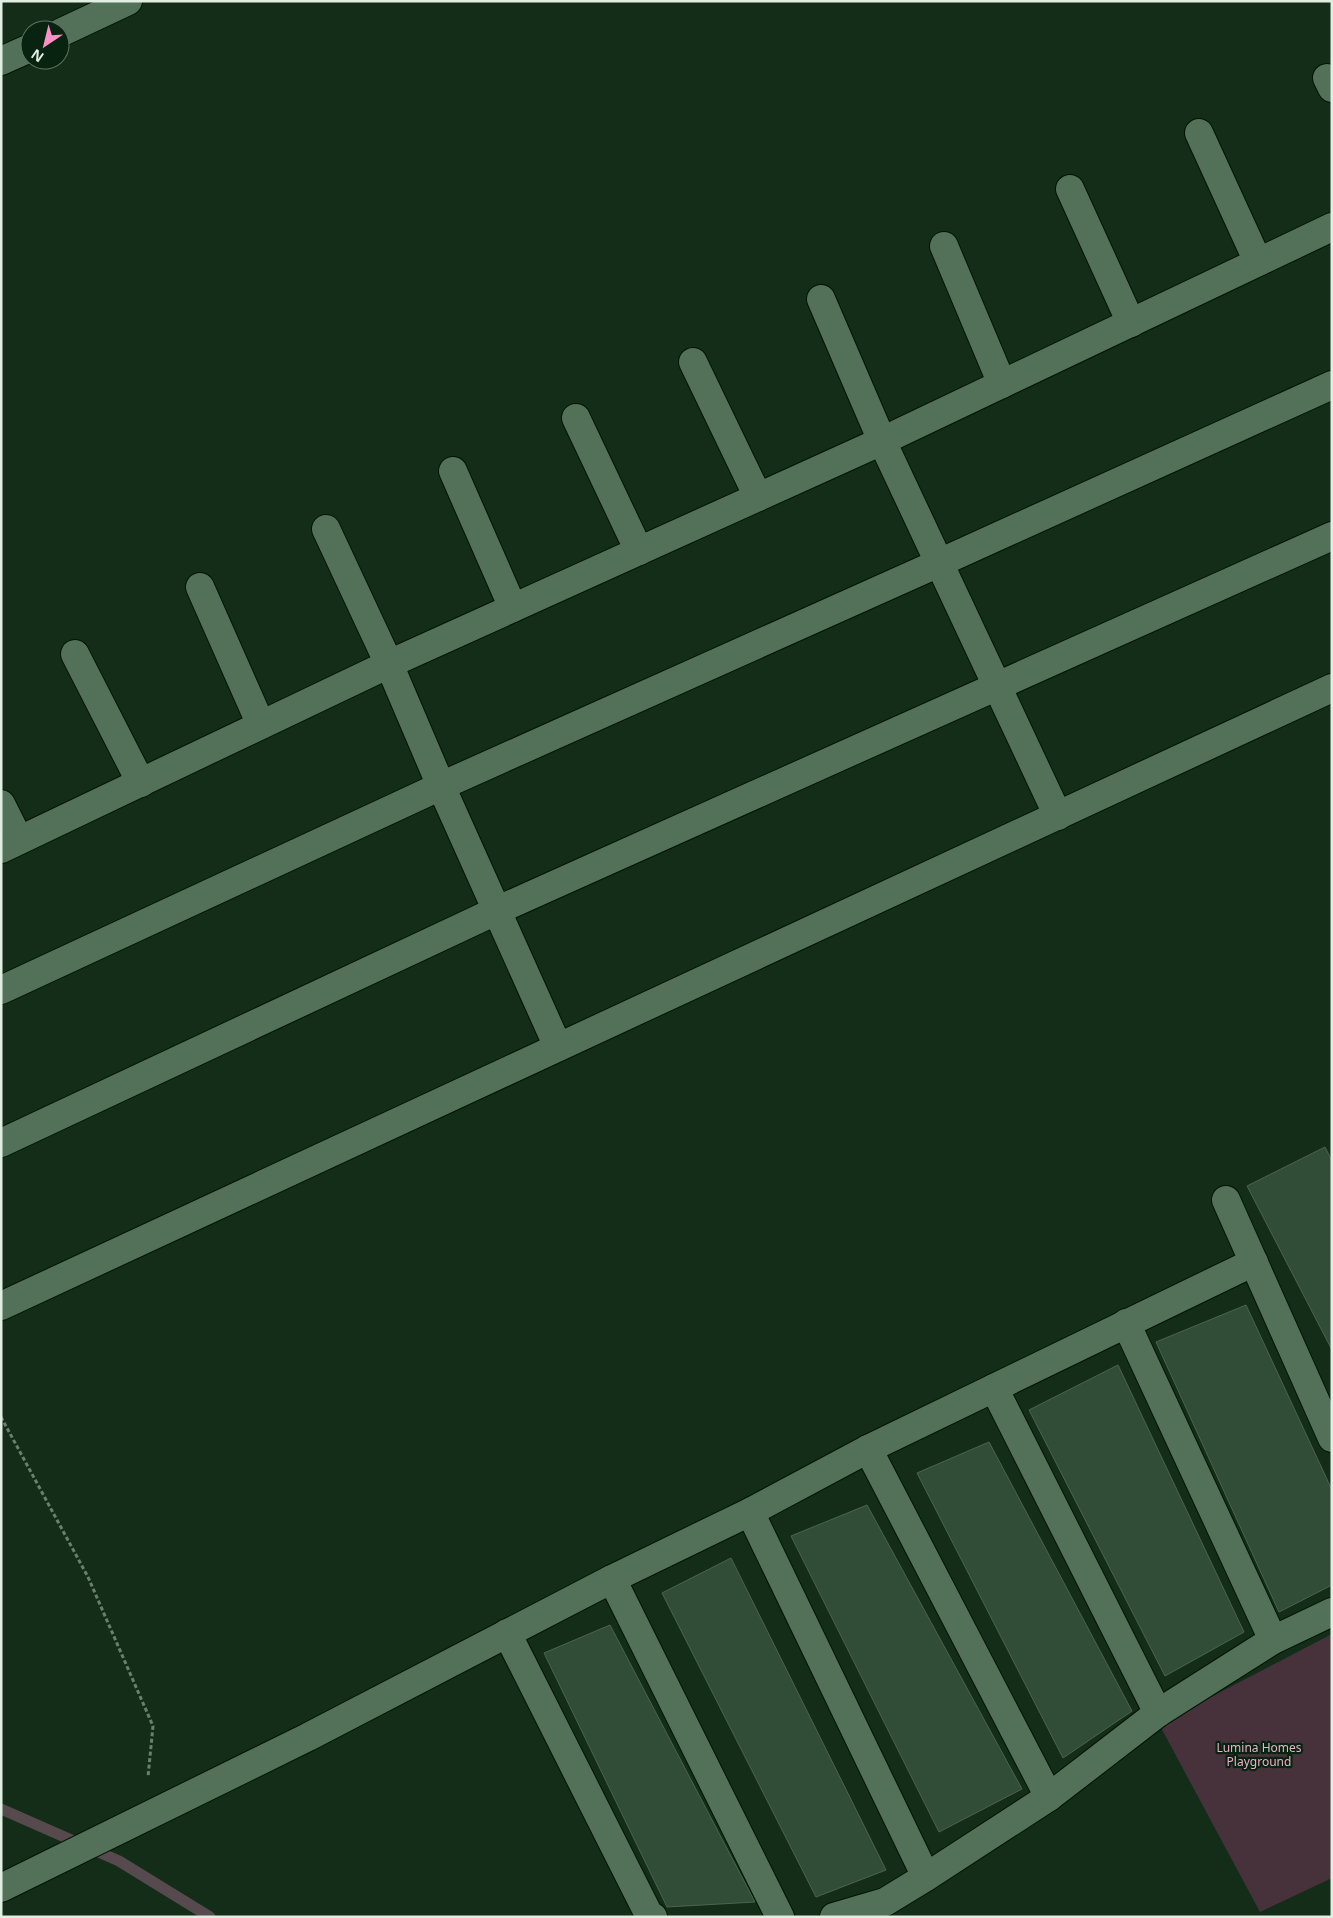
<svg xmlns="http://www.w3.org/2000/svg" width="1333" height="1918" font-family="'Noto Sans',sans-serif">
	<rect width="100%" height="100%" fill="#132d19"/>
	<path fill="#47323c" d="M1332 1634V1878L1260 1912 1159 1724Z"/>
	<g fill="none" stroke-linecap="round" stroke-linejoin="round">
		<path stroke="#574a4f" stroke-width="11" d="M1 1809 119 1861 210 1917"/>
	</g>
	<g fill="#314d37" stroke="#49654e">
		<path d="M1325 1147 1332 1161V1350L1247 1186Z"/>
		<path d="M1246 1305 1332 1490V1585L1279 1612 1156 1342Z"/>
		<path d="M1118 1365 1244 1632 1165 1676 1029 1410Z"/>
		<path d="M989 1442 1132 1711 1063 1758 917 1473Z"/>
		<path d="M867 1505 1022 1789 939 1832 791 1536Z"/>
		<path d="M731 1558 886 1870 816 1897 662 1593Z"/>
		<path d="M610 1625 755 1902 667 1907 544 1653Z"/>
	</g>
	<g fill="none" stroke-linecap="round" stroke-linejoin="round">
		<defs>
			<g id="minor">
				<path d="M60 33 128 1"/>
				<path d="M1 61 30 48"/>
				<path d="M1327 78 1332 88"/>
				<path d="M1199 133 1258 262"/>
				<path d="M1070 189 1131 323"/>
				<path d="M944 246 1002 384"/>
				<path d="M821 299 882 441 1058 816"/>
				<path d="M693 362 758 497"/>
				<path d="M576 418 639 551"/>
				<path d="M453 471 513 608"/>
				<path d="M200 587 261 725"/>
				<path d="M75 654 141 783"/>
				<path d="M1 804 19 840"/>
				<path d="M1 849 389 664 326 529"/>
				<path d="M1 990 441 786 939 563 1332 385"/>
				<path d="M558 1047 441 786 389 664 882 441 1332 227"/>
				<path d="M1 1143 498 910 1332 536"/>
				<path d="M1226 1200 1332 1438"/>
				<path d="M1 1306 1332 688"/>
				<path d="M1126 1323 1273 1640"/>
				<path d="M994 1388 1158 1713"/>
				<path d="M868 1449 1049 1797"/>
				<path d="M750 1512 926 1877"/>
				<path d="M612 1579 780 1917"/>
				<path d="M507 1633 649 1915 653 1917"/>
				<path d="M1 1888 308 1737 612 1579 750 1512 868 1449 1254 1262"/>
				<path d="M834 1917 885 1902 926 1877 1049 1797 1158 1713 1273 1640 1332 1612"/>
			</g>
		</defs>
		<use href="#minor" stroke="#001504" stroke-width="30"/>
		<path stroke="#6a7f6e" stroke-width="3" stroke-dasharray="4 2.5" stroke-linecap="butt" d="M1 1417 88 1577 153 1726 148 1777"/>
		<use href="#minor" stroke="#537059" stroke-width="28"/>
	</g>
	<g text-anchor="middle" dominant-baseline="central" stroke-width="4.5" stroke-linejoin="round" paint-order="stroke">
		<g font-size="12" fill="#eeafcd" stroke="#082310">
			<text x="1259" y="1747">Lumina Homes<tspan x="1259" dy="14">Playground</tspan></text>
		</g>
	</g>
	<rect width="1333" height="1918" fill="none" stroke="#e0efe2" stroke-width="5"/>
	<g transform="translate(45 45) rotate(215)"><circle r="24" fill="#082310" stroke="#5e7564"/>
	<path d="M0-4L9 19L0 12L-9 19Z" fill="#fb8fc6"/>
	<text y="-8" font-size="14" font-weight="bold" text-anchor="middle" fill="#e0efe2">N</text>
	</g>
</svg>
